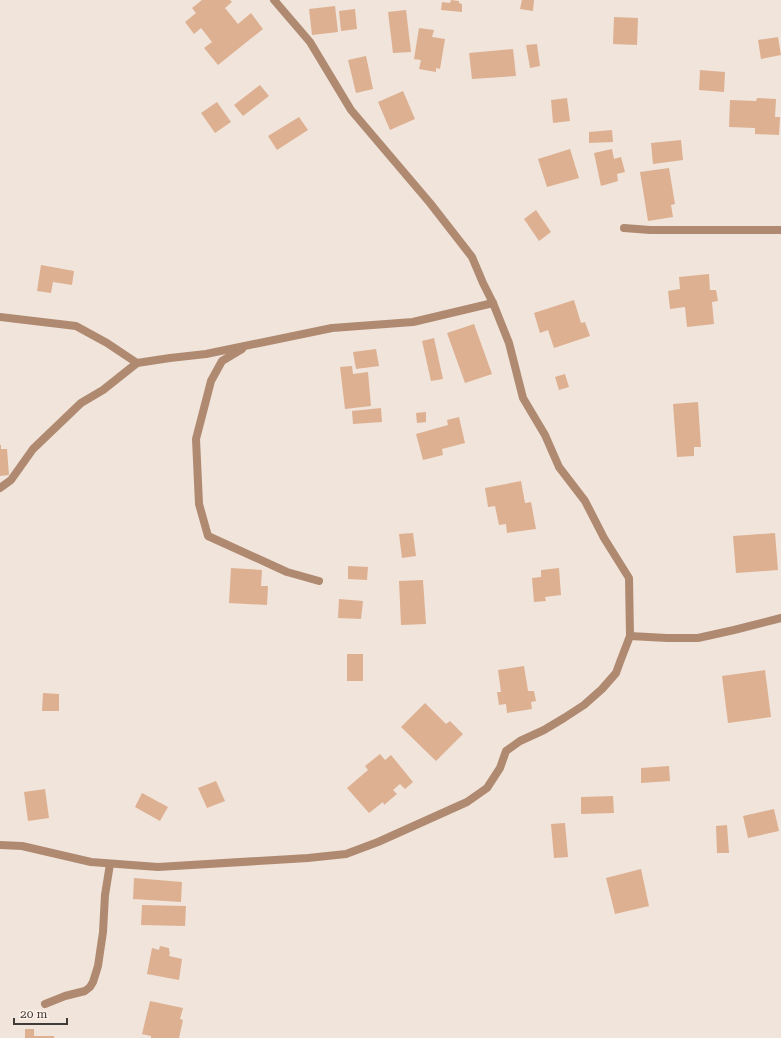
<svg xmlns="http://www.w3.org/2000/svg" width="781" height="1038" font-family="'Roboto Serif',serif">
	<rect width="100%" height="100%" fill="#f1e4db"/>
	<g fill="#ddb091">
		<path d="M202 0H230L232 2 225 8 238 24 251 13 263 29 218 65 204 48 212 42 201 28 194 34 185 22 196 13 192 8Z"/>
		<path d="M451 0 459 1V3L462 4V12L441 10 442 2 450 3Z"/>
		<path d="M522 0H534L533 11 520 9Z"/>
		<path d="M335 6 338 32 312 35 309 9Z"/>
		<path d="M355 9 357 29 341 31 339 11Z"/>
		<path d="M406 10 411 52 393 53 388 12Z"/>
		<path d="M614 17 638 18 637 45 613 44Z"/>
		<path d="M419 28 434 30 432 37 445 39 440 69 436 68V72L419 69 421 60 414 59Z"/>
		<path d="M778 37 781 55 761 59 758 40Z"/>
		<path d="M537 44 540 66 530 68 526 45Z"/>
		<path d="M513 49 516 76 472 79 469 53Z"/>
		<path d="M366 56 373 89 356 93 348 60Z"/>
		<path d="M700 70 725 72 724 92 699 90Z"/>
		<path d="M260 85 269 96 243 116 234 105Z"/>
		<path d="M403 91 415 119 390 130 378 102Z"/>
		<path d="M567 98 570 121 553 123 551 100Z"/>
		<path d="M757 98 776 99 775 117H780L779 135 755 134V128L729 127 730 100 756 101Z"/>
		<path d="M217 102 231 122 215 133 201 113Z"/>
		<path d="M299 117 308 130 277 150 268 136Z"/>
		<path d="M612 130 613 142 589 143V132Z"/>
		<path d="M681 140 683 160 653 164 651 143Z"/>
		<path d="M570 149 579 178 547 187 538 159Z"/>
		<path d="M612 149 614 159 621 157 625 172 617 174 618 181 601 186 594 153Z"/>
		<path d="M669 168 675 204 671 205 673 217 648 221 640 172Z"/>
		<path d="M536 210 551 232 539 241 524 219Z"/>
		<path d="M41 265 74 271 72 285 53 282 51 293 37 291Z"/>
		<path d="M709 274 710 290H716L718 301 712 302 714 324 687 327 685 307 670 309 668 291 680 289 679 277Z"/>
		<path d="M574 300 581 323 585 322 590 336 554 348 548 330 540 333 534 313Z"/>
		<path d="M474 324 492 374 465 383 447 333Z"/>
		<path d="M434 338 443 379 431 381 422 341Z"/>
		<path d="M376 349 379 366 356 369 353 352Z"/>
		<path d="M352 366 353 374 368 372 371 406 345 409 340 367Z"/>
		<path d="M565 374 569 387 559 390 555 377Z"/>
		<path d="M698 402 701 447H694V456L677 457 673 404Z"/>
		<path d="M381 408 382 422 353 424 352 411Z"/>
		<path d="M426 412V422L417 423 416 413Z"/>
		<path d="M459 417 465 443 442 449 443 455 423 460 416 434 448 425 447 420Z"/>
		<path d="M0 445H1V449H7L9 475 0 476Z"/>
		<path d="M521 481 525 503 531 502 536 529 507 533 506 524 499 525 495 506 488 507 485 488Z"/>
		<path d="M413 533 416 556 402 558 399 534Z"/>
		<path d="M775 533 778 570 736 573 733 536Z"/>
		<path d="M348 566 368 567 367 580 348 579Z"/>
		<path d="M231 568 262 570 261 586H268L267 605 229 603Z"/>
		<path d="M559 568 561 595 545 597 546 601 534 602 532 578 541 577V570Z"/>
		<path d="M423 580 426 624 401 625 399 581Z"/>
		<path d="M339 599 363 601 361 619 338 618Z"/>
		<rect x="347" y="654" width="16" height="27"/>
		<path d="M524 666 528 691H534L536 701 531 702 532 709 507 713 506 704 499 705 497 692H501L498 670Z"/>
		<path d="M765 670 771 717 728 723 722 676Z"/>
		<path d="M43 693 59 694V711H42Z"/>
		<path d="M425 703 446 724 450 721 463 734 436 761 401 727Z"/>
		<path d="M380 754 385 760 391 755 413 782 405 789 400 784 393 790 397 794 384 805 383 802 369 813 347 788 368 770 365 766Z"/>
		<path d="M669 766 670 781 641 783V768Z"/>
		<path d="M216 781 225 801 207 808 198 788Z"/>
		<path d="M45 789 49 818 28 821 24 792Z"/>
		<path d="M142 793 168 807 160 821 135 807Z"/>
		<path d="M613 796 614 813 581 814V797Z"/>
		<path d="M774 809 779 831 748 838 743 816Z"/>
		<path d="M565 823 568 857 554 858 551 824Z"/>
		<path d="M727 825 729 853H717L716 826Z"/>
		<path d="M641 869 649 906 615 914 606 878Z"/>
		<path d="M134 878 182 882 181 902 133 899Z"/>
		<path d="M142 905 186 906 185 926 141 925Z"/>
		<path d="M160 946 169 948V951L170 952 169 956 182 959 179 980 147 974 152 948 159 950Z"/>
		<path d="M150 1001 183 1008 180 1019 183 1020 179 1038H151V1036L142 1034Z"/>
		<path d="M25 1029H34V1036H54V1038H25Z"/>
	</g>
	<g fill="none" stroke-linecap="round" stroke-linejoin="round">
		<path stroke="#af8a71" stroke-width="8" d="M45 1004 65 996 85 991 90 987 93 982 98 966 103 932 105 895 110 864"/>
		<g stroke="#af8a71" stroke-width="8">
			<path d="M624 228 650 230H781"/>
			<path d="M0 317 76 326 107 343 137 363"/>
			<path d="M242 349 222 361 211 381 196 439 199 504 208 536 287 572 319 581"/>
			<path d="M0 488 11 480 33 449 81 403 103 390 137 363 170 358 206 354 332 328 413 322 493 303"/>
			<path d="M630 636 667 638H698L734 630 781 618"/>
			<path d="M0 845 22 846 91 862 158 867 308 858 346 854 378 842 467 802 487 788 500 768 506 751 520 741 544 730 564 718 584 705 602 689 616 673 620 662 630 636 629 578 604 538 585 501 559 467 545 435 523 398 509 343 493 303 483 283 472 257 430 203 351 110 310 42 274 0"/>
		</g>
	</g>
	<path d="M14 1018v6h53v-6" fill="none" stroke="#403b37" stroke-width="2"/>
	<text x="20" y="1018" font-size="12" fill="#403b37" stroke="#fef1e8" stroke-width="3" paint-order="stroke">20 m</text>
</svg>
